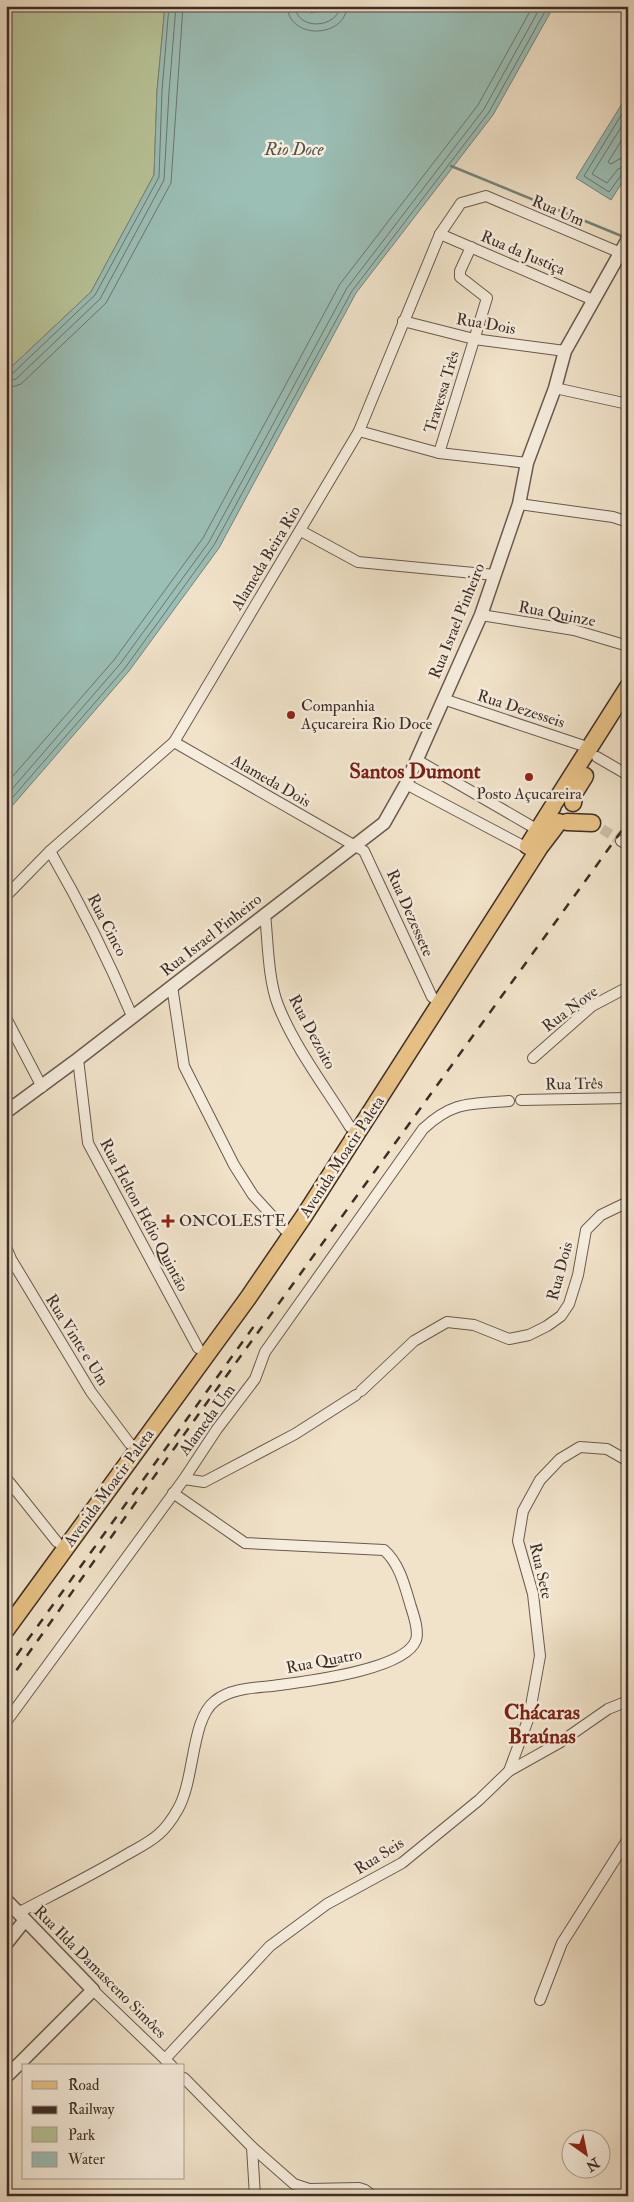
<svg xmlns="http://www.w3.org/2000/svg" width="634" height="2202" font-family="'IM FELL Double Pica',serif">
	<rect width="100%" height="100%" fill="#f1e3ca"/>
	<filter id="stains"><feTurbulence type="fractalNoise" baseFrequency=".004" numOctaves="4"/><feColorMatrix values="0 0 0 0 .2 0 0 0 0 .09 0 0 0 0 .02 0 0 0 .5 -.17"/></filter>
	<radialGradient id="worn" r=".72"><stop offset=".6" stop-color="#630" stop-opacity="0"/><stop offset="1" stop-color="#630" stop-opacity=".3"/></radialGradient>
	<g fill="#b8c498" stroke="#7a785f">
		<path d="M6 6H165L157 91 154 175 91 292 6 372Z"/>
		<path d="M304 6H332L324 11 310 13Z"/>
	</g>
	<g fill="#9bbeb5" stroke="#75847c">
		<path d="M165 6H304L311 13 324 11 332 6H554L493 115 356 293 219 548 129 671 6 813V372L91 292 154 175 157 91Z"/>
		<path d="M628 94V173L611 200 576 178Z"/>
	</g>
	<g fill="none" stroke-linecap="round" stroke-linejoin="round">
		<g stroke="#6c766e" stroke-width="1">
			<path d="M287 6C289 41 346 38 347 6"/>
			<path d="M295 6C296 31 338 29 340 6"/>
			<path d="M628 104 584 176 609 192 622 174 628 172"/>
			<path d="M628 116 592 174 607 183 618 169 628 165"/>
			<path d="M628 130 608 162 611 164 619 159 628 158"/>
			<path d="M6 375 12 374 95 295 159 177 162 91 169 6"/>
			<path d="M6 382 16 379 100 299 164 180 169 92 176 6"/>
			<path d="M6 389 21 384 106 303 171 183 183 6"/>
			<path d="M6 784 114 660 203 538 340 284 478 105 533 6"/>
			<path d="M6 796 120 664 209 542 347 288 484 109 541 6"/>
			<path d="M6 805 125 668 214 545 352 291 489 112 548 6"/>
		</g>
		<path stroke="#75847c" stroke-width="2.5" d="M451 166 624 237"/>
		<path stroke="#cdbfa9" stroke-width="10" stroke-dasharray="10 5" stroke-linecap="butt" d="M602 829 621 841"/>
		<defs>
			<g id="minor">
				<path d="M440 234 593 300"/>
				<path d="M403 321 474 339 565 351"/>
				<path d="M555 388 628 404"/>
				<path d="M359 431 439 453 527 463"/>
				<path d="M439 453 487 298 460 277V271L471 247"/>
				<path d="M519 504 613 517 628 522"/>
				<path d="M301 531 358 562 495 575"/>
				<path d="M481 615 574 630 628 646"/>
				<path d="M443 699 590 748"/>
				<path d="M174 742 364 851 432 997"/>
				<path d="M597 757 628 775"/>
				<path d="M417 760 538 830"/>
				<path d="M406 784 527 848"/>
				<path d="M621 841 628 845"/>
				<path d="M50 851C81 905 108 959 132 1016"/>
				<path d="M6 896 50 851 174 742 359 431 440 234 461 203 486 196 628 256"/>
				<path d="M265 914C268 942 268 979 278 1005 295 1048 326 1088 350 1127"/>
				<path d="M172 986 184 1066 234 1165 253 1195 284 1229"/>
				<path d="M6 1018 42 1087"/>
				<path d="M533 1058 592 1006 628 987"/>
				<path d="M78 1059 88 1143 198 1348"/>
				<path d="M521 1100 628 1098"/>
				<path d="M6 1247 11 1259 91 1392 130 1444"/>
				<path d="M361 1391 414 1341 447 1322 474 1325 509 1339 529 1335 547 1326 561 1316 569 1304 578 1275 586 1230 601 1215 628 1202"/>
				<path d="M6 1478 57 1542"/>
				<path d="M184 1479 204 1482 295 1434 356 1395"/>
				<path d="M6 1722 184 1479 217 1429 255 1379 265 1352 423 1129C453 1101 470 1104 509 1101"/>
				<path d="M509 1771 529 1717 540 1656 533 1594 518 1541 523 1511 540 1480 560 1459 580 1447 607 1449 628 1461"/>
				<path d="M18 1913C54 1894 90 1876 124 1856 136 1849 149 1843 159 1834 167 1827 173 1818 178 1809 195 1779 191 1719 215 1701 232 1687 259 1688 280 1685 308 1681 405 1670 416 1640 419 1631 414 1616 411 1607 405 1587 400 1564 384 1550L245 1543 173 1493"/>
				<path d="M93 1990 172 2066"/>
				<path d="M540 2000 562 1943 628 1839"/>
				<path d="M165 2059 270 1946 327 1904 402 1863 479 1800 509 1771 559 1743 608 1709 628 1701"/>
				<path d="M184 2078 252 2147 294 2184 309 2189 359 2188 365 2190 373 2196"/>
				<path d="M252 2147 255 2196"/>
			</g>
			<g id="tertiary">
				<path d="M6 1112 78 1059 384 823 406 784 481 615 519 504 527 463 555 388 565 351 628 239"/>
				<path d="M6 1900 93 1990 6 2077"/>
				<path d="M6 1944 25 1920"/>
			</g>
			<g id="primary">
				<path d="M555 802 628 687"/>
				<path d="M573 803 575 792 585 776"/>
				<path d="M567 822 592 823"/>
				<path d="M528 846 553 806"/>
				<path d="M6 1630 248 1298 304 1216 540 847 559 822"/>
			</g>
		</defs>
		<use href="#minor" stroke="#695a4f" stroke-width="12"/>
		<use href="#tertiary" stroke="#695a4f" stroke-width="15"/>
		<use href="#primary" stroke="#3c2d26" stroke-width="19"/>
		<use href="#minor" stroke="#f6eddd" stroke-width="10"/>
		<use href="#tertiary" stroke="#f6eddd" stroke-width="12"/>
		<use href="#primary" stroke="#e8c285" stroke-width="16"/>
		<g stroke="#3c2d26" stroke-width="2.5" stroke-dasharray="9 9" stroke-linecap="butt">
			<path d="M6 1670 254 1326"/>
			<path d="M6 1685 198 1415 628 822"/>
		</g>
	</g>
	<g fill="#8f2418" stroke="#f6eddd" stroke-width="2">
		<circle cx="291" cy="715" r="5"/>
		<circle cx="529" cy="777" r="5"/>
		<path d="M165.5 1213.5h5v5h5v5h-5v5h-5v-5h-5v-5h5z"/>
	</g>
	<g text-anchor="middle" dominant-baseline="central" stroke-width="5" stroke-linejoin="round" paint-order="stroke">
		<g font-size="16" fill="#3c2d26" stroke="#f6eddd">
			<text transform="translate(558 211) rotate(23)">Rua Um</text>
			<text transform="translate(523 253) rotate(23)">Rua da Justiça</text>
			<text transform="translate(486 324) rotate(10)">Rua Dois</text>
			<text transform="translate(442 392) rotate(-73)">Travessa Três</text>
			<text transform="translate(266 558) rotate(-59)">Alameda Beira Rio</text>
			<text transform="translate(557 614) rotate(11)">Rua Quinze</text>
			<text transform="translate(457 621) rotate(-68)">Rua Israel Pinheiro</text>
			<text transform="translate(521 709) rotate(18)">Rua Dezesseis</text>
			<text transform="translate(271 781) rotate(30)">Alameda Dois</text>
			<text transform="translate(410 913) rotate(66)">Rua Dezessete</text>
			<text transform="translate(107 925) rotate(63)">Rua Cinco</text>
			<text transform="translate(211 935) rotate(-38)">Rua Israel Pinheiro</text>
			<text transform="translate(570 1009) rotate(-37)">Rua Nove</text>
			<text transform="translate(312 1032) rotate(62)">Rua Dezoito</text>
			<text transform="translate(574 1084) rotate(-1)">Rua Três</text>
			<text transform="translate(342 1157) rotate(-57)">Avenida Moacir Paleta</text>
			<text transform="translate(144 1215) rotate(62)">Rua Helton Hélio Quintão</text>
			<text transform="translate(560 1271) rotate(-75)">Rua Dois</text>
			<text transform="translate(77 1340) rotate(58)">Rua Vinte e Um</text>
			<text transform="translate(207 1420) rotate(-54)">Alameda Um</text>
			<text transform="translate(109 1488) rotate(-54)">Avenida Moacir Paleta</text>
			<text transform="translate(541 1571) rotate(77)">Rua Sete</text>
			<text transform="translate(324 1661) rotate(-11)">Rua Quatro</text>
			<text transform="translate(379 1856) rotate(-32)">Rua Seis</text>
			<text transform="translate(100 1972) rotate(45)">Rua Ilda Damasceno Simôes</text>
		</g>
		<g font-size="16" fill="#3c2d26" stroke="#f6eddd" text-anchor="start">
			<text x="301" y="706">Companhia<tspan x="301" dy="18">Açucareira Rio Doce</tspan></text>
			<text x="529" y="794" text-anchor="middle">Posto Açucareira</text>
			<text x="179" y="1221">ONCOLESTE</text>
		</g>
		<g font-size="18" font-style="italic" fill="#54514a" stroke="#f6eddd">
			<text x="294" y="149">Rio Doce</text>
		</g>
		<g font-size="21" font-weight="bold" fill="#7a1f14" stroke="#f6eddd">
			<text x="415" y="771">Santos Dumont</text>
			<text x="542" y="1712">Chácaras<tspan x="542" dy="24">Braúnas</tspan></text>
		</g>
	</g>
	<rect width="634" height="2202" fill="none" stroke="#f1e3ca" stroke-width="25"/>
	<rect x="8" y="8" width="619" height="2187" fill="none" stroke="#3c2d26" stroke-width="2.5"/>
	<rect x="12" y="12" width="609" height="2177" fill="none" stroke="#3c2d26"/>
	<rect x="22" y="2064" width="162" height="115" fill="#f6eddd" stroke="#aca094"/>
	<rect x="32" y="2081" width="25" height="8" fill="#e8c285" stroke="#aca094"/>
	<text x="68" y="2090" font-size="15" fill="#3c2d26">Road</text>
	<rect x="32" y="2106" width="25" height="8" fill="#3c2d26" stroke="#aca094"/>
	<text x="68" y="2114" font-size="15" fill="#3c2d26">Railway</text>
	<rect x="32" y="2127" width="25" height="15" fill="#b8c498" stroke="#aca094"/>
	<text x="68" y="2140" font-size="15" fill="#3c2d26">Park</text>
	<rect x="32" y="2152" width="25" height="15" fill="#9bbeb5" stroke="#aca094"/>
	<text x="68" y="2164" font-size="15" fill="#3c2d26">Water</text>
	<g transform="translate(586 2154) rotate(147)"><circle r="24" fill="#f6eddd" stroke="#aca094"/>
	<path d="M0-4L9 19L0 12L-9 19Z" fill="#8f2418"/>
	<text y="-8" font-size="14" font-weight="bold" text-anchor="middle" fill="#3c2d26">N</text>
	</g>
	<rect width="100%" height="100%" filter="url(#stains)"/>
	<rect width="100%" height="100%" fill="url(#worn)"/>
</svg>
